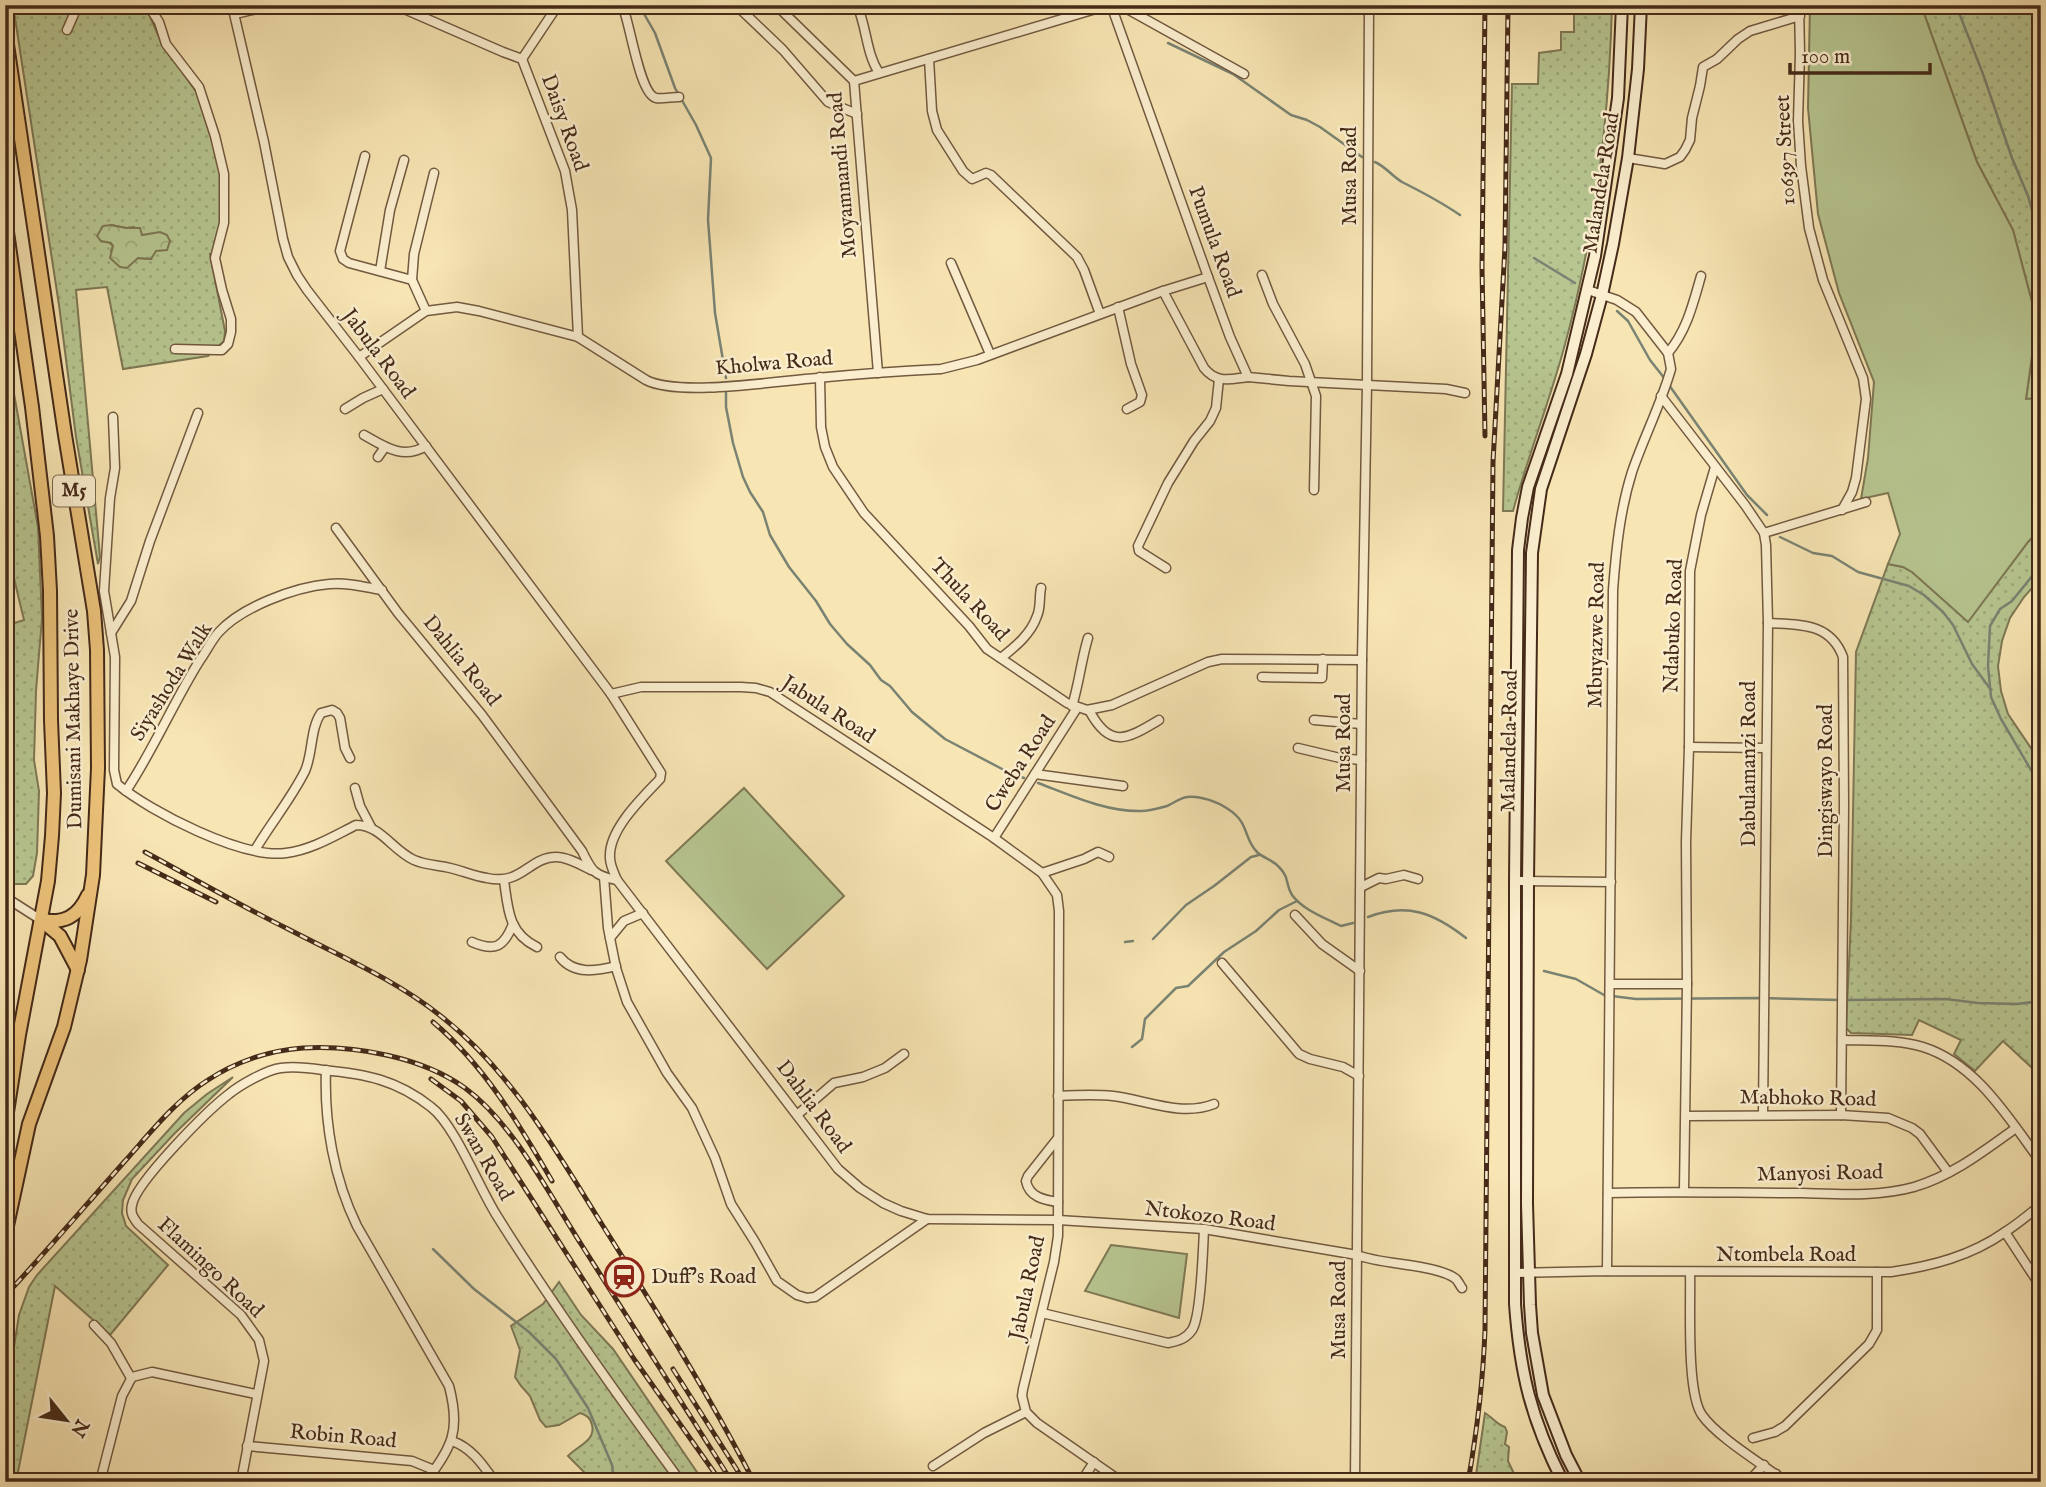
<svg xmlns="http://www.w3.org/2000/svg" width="2046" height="1487" font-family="'IM FELL English',serif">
	<defs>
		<pattern id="grass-dots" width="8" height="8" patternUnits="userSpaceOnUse" patternTransform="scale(1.75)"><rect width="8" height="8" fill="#b7c691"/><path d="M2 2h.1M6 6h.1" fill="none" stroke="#9faa7c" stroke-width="1.8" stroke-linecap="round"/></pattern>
		<pattern id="forest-crowns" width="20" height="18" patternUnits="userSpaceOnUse" patternTransform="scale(1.75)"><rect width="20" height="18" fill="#b7c691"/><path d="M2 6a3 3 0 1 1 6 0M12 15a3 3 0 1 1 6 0" fill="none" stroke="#9faa7c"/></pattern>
	</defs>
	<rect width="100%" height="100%" fill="#f7e5b3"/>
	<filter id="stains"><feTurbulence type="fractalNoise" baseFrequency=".00286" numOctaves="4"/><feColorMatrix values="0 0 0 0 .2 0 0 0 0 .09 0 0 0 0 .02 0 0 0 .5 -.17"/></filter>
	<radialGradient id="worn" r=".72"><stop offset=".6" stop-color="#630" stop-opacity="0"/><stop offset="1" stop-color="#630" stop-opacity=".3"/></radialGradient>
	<g fill="url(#grass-dots)" stroke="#7e7855" stroke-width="2" fill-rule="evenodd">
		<path d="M13 5H145L162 44 197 93 217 157 220 174V222L212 254H210L225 331 224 341 208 356 123 369 107 287 76 290 100 557 98 564 76 437 59 305ZM111 225 126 228 134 227 142 235 151 259 137 258 111 251 113 246 108 241Z"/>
		<path d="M1513 5H1612C1609 121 1595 236 1564 348 1549 403 1528 456 1513 511H1503L1512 84H1538L1539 53 1561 50V32H1574V11L1513 10Z"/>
		<path d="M1921 5H2041V398L2026 399 2037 321 2013 230 1977 162Z"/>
		<path d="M5 344 38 527 42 618 36 691 34 760 39 791 37 853 33 876 26 884H10L5 881V626L24 620 5 541Z"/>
		<path d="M2041 528V578L2024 597 2010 618 2002 641 1998 666 2001 691 2008 714 2041 763V1082L2031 1067 2003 1041 1975 1071 1954 1054 1961 1040 1919 1020 1912 1035 1851 1033 1846 1028 1851 920 1856 652 1888 564 1903 567 1912 572 1968 621 2028 542Z"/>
		<path d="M233 1077 174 1134 132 1179 123 1200 122 1213 126 1226 168 1265 110 1335 55 1286 16 1482H5V1404L19 1315 29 1287 37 1275 184 1113 207 1094Z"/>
		<path d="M559 1282 581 1315 613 1349 703 1481 590 1482 586 1474 568 1456C577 1446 596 1441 592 1425 591 1418 587 1415 580 1413L559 1425 546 1427 540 1420 530 1396 521 1386 515 1377 520 1350 511 1326 543 1304Z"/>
		<path d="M1485 1413C1492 1417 1497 1425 1505 1427L1507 1432 1505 1444 1509 1447 1508 1461 1518 1482H1475Z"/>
	</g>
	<path fill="url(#forest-crowns)" stroke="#7e7855" stroke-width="2" d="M111 225 126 228H140L142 235 160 232 167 235 170 241 167 250 156 251 151 259 138 258 127 268 120 267 110 258 113 246 111 243 101 241 97 236 103 226Z"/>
	<g fill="#b7c691" stroke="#7e7855" stroke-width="2">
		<path d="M1810 5H1921L1977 162 2013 230 2037 321 2026 399 2041 398V528L2028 542 1968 622 1912 572 1903 567 1888 564 1900 534 1888 493 1861 499 1868 458 1874 382 1839 293 1818 214 1808 108Z"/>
		<path d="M744 788 844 896 767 969 666 861Z"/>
		<path d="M1111 1245 1187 1254 1179 1318 1085 1291Z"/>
	</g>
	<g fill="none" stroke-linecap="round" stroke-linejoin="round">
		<g stroke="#7a8373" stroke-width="2.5">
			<path d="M639 5 655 33 675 88 696 125 711 158 708 220 710 246 715 313 726 378"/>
			<path d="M1956 5 1983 74 2012 158 2028 196 2041 242"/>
			<path d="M1168 43 1233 74 1291 115 1307 120 1320 127 1362 157"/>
			<path d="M1375 162C1386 167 1392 176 1402 182 1422 192 1441 202 1460 215"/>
			<path d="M1534 258 1575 283"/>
			<path d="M1617 311 1628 321 1650 360 1665 379"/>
			<path d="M1669 385 1747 495 1767 515"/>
			<path d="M726 393V407L733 443 743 477 750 492 763 512 770 535 789 567 816 601 830 624 847 644 870 665 881 680 890 686 912 712 945 739 1004 770 1024 778"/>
			<path d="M1780 537 1813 553 1832 556 1858 572 1909 586 1924 595 1943 612 1953 625 1972 664 1991 690"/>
			<path d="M2041 565 2012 601 2000 609 1990 626 1988 666 1991 697 2001 719 2041 787"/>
			<path d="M1038 783C1070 795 1106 812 1141 811 1149 811 1160 808 1167 806 1174 803 1180 798 1187 797 1199 795 1218 802 1228 809 1250 823 1243 838 1257 852 1263 858 1273 860 1279 867 1290 878 1285 884 1292 895 1303 910 1325 918 1341 926L1353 923"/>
			<path d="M1368 917C1407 902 1434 913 1466 938"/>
			<path d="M1153 939 1186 905 1214 886 1251 857 1259 855"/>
			<path d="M1125 942 1133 941"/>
			<path d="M1544 971 1576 979 1604 995 1636 999 1759 998 1839 1000"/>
			<path d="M1846 1000 1946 999 1978 1003 2017 1004 2041 1001"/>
			<path d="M1132 1047 1142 1039 1145 1019 1176 988 1188 986 1224 952 1256 931 1279 910 1297 901"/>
			<path d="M433 1249 474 1289 529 1332 556 1359 588 1408 612 1465 614 1482"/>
		</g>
		<defs>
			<g id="minor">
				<path d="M148 5 159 22 166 44 199 87 215 136 224 174V223L215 258 222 290 231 319V332L228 344 222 350H217L175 349"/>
				<path d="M232 5 264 142 283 239 288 257 297 275 307 290 359 357 611 694 641 687H741L756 688 770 692 994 838 1042 873 1057 895 1059 911 1058 1236 1054 1262 1023 1389 1022 1396 1026 1412 1037 1423 1122 1482"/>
				<path d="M395 5 503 52 522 59 565 171 572 210 578 337"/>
				<path d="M622 5C630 21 639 94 656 98 662 99 672 97 679 97"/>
				<path d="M736 5 783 50 828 102 857 114"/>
				<path d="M776 5 854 81 878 373"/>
				<path d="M857 5C867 28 866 53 879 73"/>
				<path d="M1111 5 1208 277 1230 337 1248 377 1289 381 1446 389 1465 393"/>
				<path d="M1120 5 1244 74"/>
				<path d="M1799 5 1800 54 1798 121 1801 166 1809 228 1823 280 1863 378 1866 399 1856 478 1852 492 1842 510"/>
				<path d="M235 14 273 5"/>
				<path d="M67 30 78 5"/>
				<path d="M522 59 558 5"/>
				<path d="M929 59 932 111 937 130 963 171 972 179 986 173 991 175 1077 257 1084 270 1100 314"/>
				<path d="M854 81 1109 5"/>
				<path d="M365 156 340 251 343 259 349 263 412 280"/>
				<path d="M1628 158 1665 164 1680 157 1685 150 1690 140 1692 118 1700 86 1703 67 1717 59 1738 39 1750 31 1800 16"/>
				<path d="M951 263 990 354"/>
				<path d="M380 271 390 210 404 160"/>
				<path d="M1262 275 1273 304 1305 364 1316 396 1314 490"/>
				<path d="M1588 290 1617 300 1636 312 1668 353 1671 369C1661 404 1644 437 1632 472 1620 510 1616 550 1613 590L1607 1271"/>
				<path d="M1163 291 1204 368C1217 384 1230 379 1248 377"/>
				<path d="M1118 307 1131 364 1142 395 1140 402 1127 409"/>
				<path d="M426 311 412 280 414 254 434 173"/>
				<path d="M1668 353C1687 330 1693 304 1701 276"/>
				<path d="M359 357 426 311 457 307 479 311 578 337 646 380C679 397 777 381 817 378 858 374 900 371 941 369L977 360 1163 291 1208 277"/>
				<path d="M820 377 821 427 825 447 833 467 864 513 969 626 987 649 1067 703 1087 710 1112 705 1208 662 1222 659 1362 660"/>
				<path d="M1661 396 1745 505 1764 533 1766 545 1768 623 1763 1115"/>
				<path d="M345 409 363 398 383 389"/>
				<path d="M113 417 115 468 110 498 104 591 115 657 114 770 117 784C151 812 242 859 286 853 311 850 334 836 356 825 381 825 392 850 414 860 425 865 438 865 450 868 463 871 474 876 487 878 522 886 529 857 556 857 568 857 581 865 591 870"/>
				<path d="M364 435C385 447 403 460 426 446"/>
				<path d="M378 457 385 447"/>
				<path d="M336 528 398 613 482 715 582 851C591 870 594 876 617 880"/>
				<path d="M1764 533 1866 502"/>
				<path d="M1166 568 1139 551 1138 546 1168 483 1194 441 1210 421 1216 408 1219 379"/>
				<path d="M1768 623C1799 625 1830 622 1843 657L1844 806 1841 1115"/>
				<path d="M111 633 131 601 150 541 198 413"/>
				<path d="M1001 658C1015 647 1031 634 1037 616 1041 608 1039 597 1041 588"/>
				<path d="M1262 677 1322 678 1323 659"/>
				<path d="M611 694 661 773 660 779C642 798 608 830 610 858 610 865 614 873 617 880L838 1169 860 1188 883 1203 901 1211 927 1219 1058 1220 1204 1229 1357 1255C1382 1265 1437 1264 1456 1279 1458 1281 1461 1287 1462 1288"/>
				<path d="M1072 706C1079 684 1081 661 1088 638"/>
				<path d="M1089 710C1110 750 1127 739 1159 720"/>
				<path d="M1314 720 1361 724"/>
				<path d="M1689 747 1766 748"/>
				<path d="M1298 748 1340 758 1361 760"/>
				<path d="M1035 774 1123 786"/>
				<path d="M355 788 360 806 371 827"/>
				<path d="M126 791C154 749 173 703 200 660 206 652 211 641 218 633 241 607 295 587 329 584 347 582 365 587 382 590"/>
				<path d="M994 838 1077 708"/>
				<path d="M255 850C271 823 291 799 305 771 313 753 310 729 321 713L332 710 337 713 340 718 345 748 350 758"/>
				<path d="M1042 873 1084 859 1098 852 1109 857"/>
				<path d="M604 877 608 928 616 968 627 1002 667 1073 692 1108 715 1158 731 1204 755 1242 777 1281 797 1295 807 1298 815 1297 927 1219"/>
				<path d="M504 880C508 909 508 933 537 947"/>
				<path d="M1515 881 1611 882"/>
				<path d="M1361 887 1379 878 1386 879 1404 875 1418 879"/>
				<path d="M5 897 41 920"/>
				<path d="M1295 915 1322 944 1360 971"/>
				<path d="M610 938 624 921 643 913"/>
				<path d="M472 942C495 952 504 947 513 924"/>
				<path d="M560 957C574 975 597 971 616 966"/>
				<path d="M1222 963 1299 1054 1310 1059 1343 1067 1359 1076"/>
				<path d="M1610 984H1687"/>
				<path d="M1842 1040C1868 1041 1897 1039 1923 1047 1977 1064 2009 1119 2041 1162"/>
				<path d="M326 1070C324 1123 334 1179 357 1226L449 1386C461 1432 452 1445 426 1482"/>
				<path d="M1058 1096C1076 1095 1095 1094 1113 1096 1146 1100 1181 1117 1214 1104"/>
				<path d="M797 1115 834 1083 863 1077 885 1068 904 1054"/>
				<path d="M1686 1116 1841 1115 1888 1118 1912 1128 1920 1134 1948 1172"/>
				<path d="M1684 1191 1687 984 1686 842 1689 747 1690 571 1701 515 1715 467"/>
				<path d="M1608 1193C1673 1191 1737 1193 1802 1193 1838 1194 1878 1197 1914 1187 1952 1176 1984 1151 2016 1128"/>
				<path d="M1058 1202C1044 1200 1029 1197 1026 1181L1028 1176 1058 1138"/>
				<path d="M2005 1232 2041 1287"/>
				<path d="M1690 1272C1691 1304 1686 1392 1702 1415 1717 1437 1764 1465 1786 1482"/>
				<path d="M1515 1273 1607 1271 1891 1272C1932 1266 1971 1256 2005 1232 2018 1224 2029 1214 2041 1205"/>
				<path d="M1042 1313 1168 1343C1178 1341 1186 1339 1192 1330 1201 1317 1203 1249 1204 1229"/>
				<path d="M94 1325 111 1343 131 1378"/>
				<path d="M1753 1438 1775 1432 1785 1426 1869 1344 1877 1330V1272"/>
				<path d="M452 1441C472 1448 483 1465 495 1482"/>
				<path d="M247 1446 412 1461 434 1470"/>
				<path d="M933 1466 984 1433 1026 1412"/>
				<path d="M100 1482 122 1396 132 1377 152 1372 256 1394"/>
				<path d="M241 1482 264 1361 259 1340 241 1315 138 1224C133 1217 130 1213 132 1205 136 1182 208 1110 229 1094 240 1085 266 1070 281 1068 295 1066 310 1068 323 1070 366 1074 397 1080 431 1107 455 1125 479 1188 497 1216 554 1307 617 1395 681 1482"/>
				<path d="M1081 1482 1094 1462"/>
				<path d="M1355 1482 1362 660 1367 384 1369 5"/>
				<path d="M1748 1482 1764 1465"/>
				<path d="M1769 1482 1776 1474"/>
			</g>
			<g id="secondary">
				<path d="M1563 1482C1531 1419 1520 1373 1515 1304V881L1518 550 1522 518 1528 487 1567 374 1595 256 1618 98 1622 5"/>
				<path d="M1580 1482 1566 1455 1543 1395 1532 1333 1530 1305 1527 1204 1528 881 1532 553 1541 489 1586 354 1602 295 1613 244 1628 158 1638 69 1641 5"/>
			</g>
			<g id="primary">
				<path d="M5 31 65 435 94 611 97 650 98 768 93 875 80 960 64 1027 29 1124 5 1235"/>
				<path d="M5 218 32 407 47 536 50 591 51 720 54 793 52 836 48 881 19 1035 5 1125"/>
				<path d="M41 920 60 936 78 970"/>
				<path d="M41 920C64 924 78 917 88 895"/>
			</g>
		</defs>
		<use href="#minor" stroke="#725940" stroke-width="11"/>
		<use href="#secondary" stroke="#452a19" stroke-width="14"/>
		<use href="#primary" stroke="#452a19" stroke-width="16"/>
		<use href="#minor" stroke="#faeece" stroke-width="8"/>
		<use href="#secondary" stroke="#faeece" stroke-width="10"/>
		<use href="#primary" stroke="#ecc27a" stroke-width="12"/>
		<defs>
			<g id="rail">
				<path d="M1485 5 1482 267 1485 436"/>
				<path d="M145 852C193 878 241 906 290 930 342 957 396 980 442 1017 512 1072 556 1151 603 1226 656 1310 708 1393 754 1482"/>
				<path d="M138 863 216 902"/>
				<path d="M433 1022C484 1065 519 1124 552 1181"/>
				<path d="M431 1079 461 1101 492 1137 634 1359 721 1482"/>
				<path d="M5 1296C46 1252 85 1206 125 1161 150 1133 176 1100 208 1080 235 1062 270 1050 303 1048 355 1045 422 1057 465 1088 513 1123 549 1194 581 1244 631 1324 682 1402 732 1482"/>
				<path d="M673 1369 739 1473"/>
				<path d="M1468 1482C1477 1431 1483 1382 1485 1330L1493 462 1505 247 1508 5"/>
			</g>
		</defs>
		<use href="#rail" stroke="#452a19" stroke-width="5"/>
		<use href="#rail" stroke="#faeece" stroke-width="2.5" stroke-dasharray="8" stroke-linecap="butt"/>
	</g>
	<defs>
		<symbol id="station-ring" viewBox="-11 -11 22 22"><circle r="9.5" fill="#faeece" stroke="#8f2418" stroke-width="1.5"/><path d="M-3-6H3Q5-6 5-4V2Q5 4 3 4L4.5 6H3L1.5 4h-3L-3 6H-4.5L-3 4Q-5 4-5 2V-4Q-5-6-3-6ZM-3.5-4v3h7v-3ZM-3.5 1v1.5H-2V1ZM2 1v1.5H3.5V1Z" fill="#8f2418"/></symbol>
	</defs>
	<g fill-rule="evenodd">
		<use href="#station-ring" x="602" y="1255" width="44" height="44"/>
	</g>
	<g text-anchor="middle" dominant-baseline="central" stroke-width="5" stroke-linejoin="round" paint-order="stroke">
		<rect fill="#faeece" stroke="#7b654f" stroke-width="2" x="53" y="475.5" width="42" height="31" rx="5"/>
		<g font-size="19" font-weight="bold" fill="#452a19">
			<text x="74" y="491">M5</text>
		</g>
		<g font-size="21" fill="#452a19" stroke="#faeece">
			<text transform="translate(564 123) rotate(70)">Daisy Road</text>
			<text transform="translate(1786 150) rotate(-93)">106397 Street</text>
			<text transform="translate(843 175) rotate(-95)">Moyamnandi Road</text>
			<text transform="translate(1350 176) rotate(-90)">Musa Road</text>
			<text transform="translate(1602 183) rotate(-81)">Malandela Road</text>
			<text transform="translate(1214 242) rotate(70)">Pumula Road</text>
			<text transform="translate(378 354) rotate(53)">Jabula Road</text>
			<text transform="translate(774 364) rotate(-5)">Kholwa Road</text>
			<text transform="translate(969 600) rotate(47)">Thula Road</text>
			<text transform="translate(1674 626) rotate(-88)">Ndabuko Road</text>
			<text transform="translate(1597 635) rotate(-89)">Mbuyazwe Road</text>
			<text transform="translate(461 661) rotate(51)">Dahlia Road</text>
			<text transform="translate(172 682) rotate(-58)">Siyashoda Walk</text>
			<text transform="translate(828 710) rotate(33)">Jabula Road</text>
			<text transform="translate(74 719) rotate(-91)">Dumisani Makhaye Drive</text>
			<text transform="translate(1510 741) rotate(-89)">Malandela Road</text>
			<text transform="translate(1344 743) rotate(-90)">Musa Road</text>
			<text transform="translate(1021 764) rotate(-57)">Cweba Road</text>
			<text transform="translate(1749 764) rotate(-90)">Dabulamanzi Road</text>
			<text transform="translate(1826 781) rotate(-90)">Dingiswayo Road</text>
			<text transform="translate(1808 1099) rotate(1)">Mabhoko Road</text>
			<text transform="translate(813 1107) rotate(53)">Dahlia Road</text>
			<text transform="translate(483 1157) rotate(60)">Swan Road</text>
			<text transform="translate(1820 1174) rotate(-1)">Manyosi Road</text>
			<text transform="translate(1210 1217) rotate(7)">Ntokozo Road</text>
			<text x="1786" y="1255">Ntombela Road</text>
			<text transform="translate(210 1268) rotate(43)">Flamingo Road</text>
			<text transform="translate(1028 1288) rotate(-78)">Jabula Road</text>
			<text transform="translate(1339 1310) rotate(-90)">Musa Road</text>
			<text transform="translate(343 1437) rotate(5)">Robin Road</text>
		</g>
		<g font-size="21" fill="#452a19" stroke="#faeece" text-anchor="start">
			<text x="651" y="1277">Duff's Road</text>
		</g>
	</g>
	<rect width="2046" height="1487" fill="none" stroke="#f7e5b3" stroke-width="28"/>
	<rect x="7" y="7" width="2032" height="1473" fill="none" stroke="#452a19" stroke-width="3.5"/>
	<rect x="14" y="14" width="2018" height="1459" fill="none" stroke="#452a19" stroke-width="2"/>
	<g transform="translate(66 1420) rotate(120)" stroke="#faeece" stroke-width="5" paint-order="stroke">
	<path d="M0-5L12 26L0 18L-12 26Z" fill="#452a19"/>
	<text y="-10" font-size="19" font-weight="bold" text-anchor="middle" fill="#452a19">N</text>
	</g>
	<path d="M1790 63v10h140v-10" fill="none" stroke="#452a19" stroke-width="3.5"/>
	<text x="1801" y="63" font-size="21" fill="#452a19" stroke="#faeece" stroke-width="5" paint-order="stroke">100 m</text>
	<rect width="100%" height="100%" filter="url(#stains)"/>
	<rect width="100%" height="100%" fill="url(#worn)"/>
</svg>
